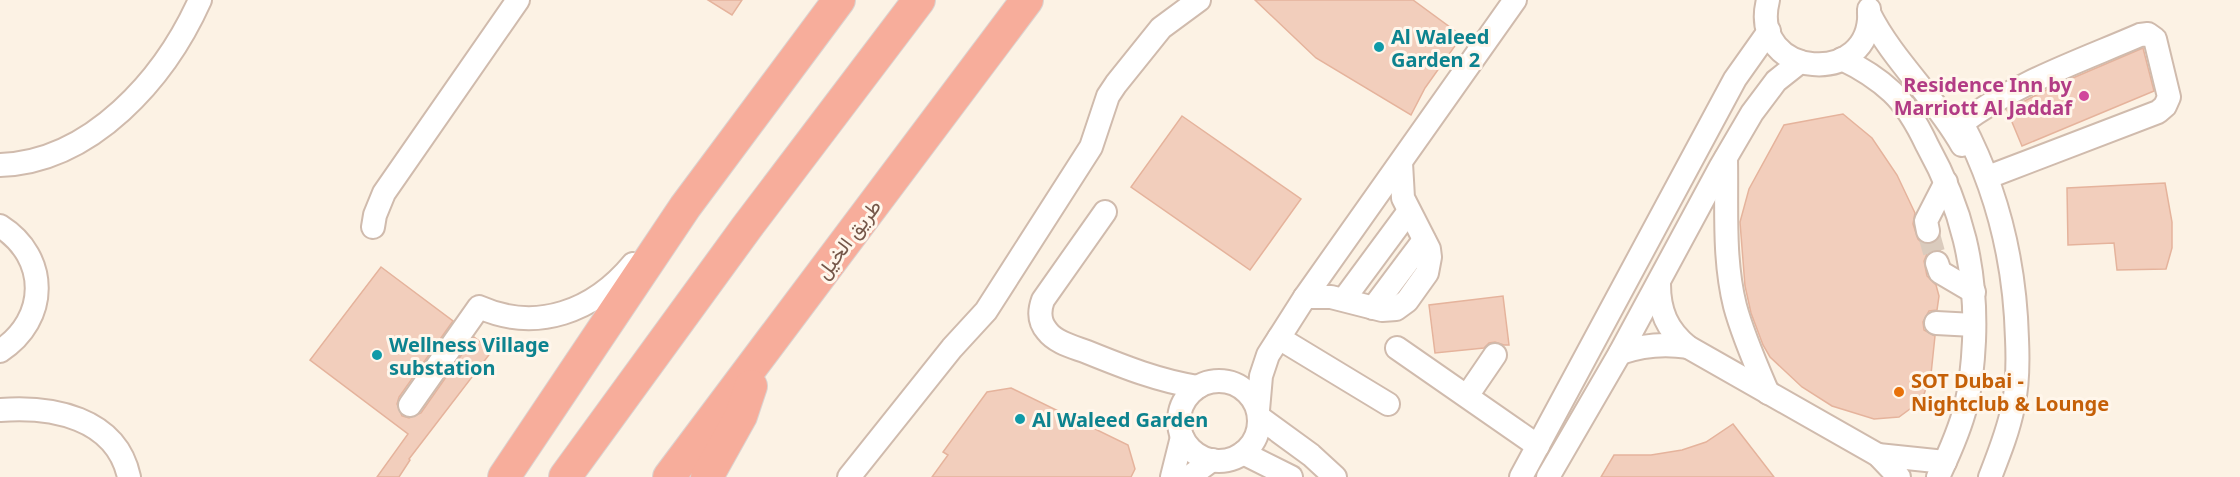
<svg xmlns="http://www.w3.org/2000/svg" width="2240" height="477" font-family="'Noto Sans',Vazirmatn,sans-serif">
	<rect width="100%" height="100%" fill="#fcf2e4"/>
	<g fill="#f2cebc" stroke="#e5b39c" stroke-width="1.5">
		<path d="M708 0H742L732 15Z"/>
		<path d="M1255 0H1413L1462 36 1425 88 1411 115 1316 58Z"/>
		<path d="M2143 48 2154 91 2022 146 2007 110 2054 86Z"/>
		<path d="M1843 114 1872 138 1897 175 1915 213 1913 224 1918 239 1923 244H1930L1937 240 1940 250H1933L1927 254 1924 261 1927 276 1936 285 1939 296 1937 310 1929 311 1923 322 1924 330 1935 336 1931 374 1922 400 1899 417 1874 419 1832 406 1802 387 1770 357 1763 345 1751 313 1745 286 1740 222 1749 189 1784 125Z"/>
		<path d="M1182 116 1301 199 1250 270 1131 187Z"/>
		<path d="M2165 183 2172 222V248L2166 269 2117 270 2114 243 2068 245 2067 188Z"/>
		<path d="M381 267 453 321 399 397 397 404 402 416 409 418 421 413 474 337 492 351 409 459 410 460 399 477H377L408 434 310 360Z"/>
		<path d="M1503 296 1509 345H1504L1495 342 1489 343 1484 348 1435 353 1429 305Z"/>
		<path d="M1011 388 1128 445 1135 469 1131 477H932L948 455 943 452 987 392Z"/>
		<path d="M1733 424 1774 477H1601L1614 455H1651L1682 450 1706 442Z"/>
	</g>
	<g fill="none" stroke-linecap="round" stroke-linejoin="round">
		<path stroke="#dacbbd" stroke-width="22" stroke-dasharray="22 11" stroke-linecap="butt" d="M1928 231 1937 263"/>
		<defs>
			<g id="minor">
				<path d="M1768 0C1748 79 1875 89 1869 9"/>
				<path d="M1869 13C1893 61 1935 97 1962 145"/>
				<path d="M1842 59C1861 68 1877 78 1892 92 1907 106 1918 126 1927 145 1962 208 1977 269 1974 341 1973 363 1971 384 1966 405 1960 430 1949 454 1938 477"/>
				<path d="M1726 158C1727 207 1723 258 1735 306 1743 336 1756 365 1768 393"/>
				<path d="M0 165C92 162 165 78 200 0"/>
				<path d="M1988 177 2158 112 2165 106 2169 97 2155 39 2148 34 2140 35C2080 61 2015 83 1962 123 1998 191 2015 262 2017 339 2018 361 2018 385 2013 407 2008 432 1999 454 1990 477"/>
				<path d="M1105 212 1043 300C1039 311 1039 322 1047 331 1056 343 1074 347 1087 352 1124 367 1159 381 1198 387"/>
				<path d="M0 226C49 257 49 319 0 351"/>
				<path d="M373 227 375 215 384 193 518 0"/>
				<path d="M1928 231 1926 221 1946 182"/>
				<path d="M1937 263 1940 272 1974 292"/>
				<path d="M1659 284C1659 311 1667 330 1688 347L1878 455 1899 477"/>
				<path d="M1305 297H1331L1382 310 1396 309 1407 301 1427 273 1430 257 1429 249 1403 198 1401 163"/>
				<path d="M1344 299 1409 211"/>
				<path d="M1373 308 1424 240"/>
				<path d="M1936 323 1974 325"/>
				<path d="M1279 338 1388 404"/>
				<path d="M1397 348 1538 446"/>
				<path d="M1620 353C1643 345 1664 343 1688 347"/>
				<circle cx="1219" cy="421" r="40"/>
				<path d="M1467 396 1495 355"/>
				<path d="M410 405 479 307C537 333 594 311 633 264"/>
				<path d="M0 410C51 406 116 417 129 477"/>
				<path d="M1258 410 1261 376 1268 355 1305 297 1515 0"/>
				<path d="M1259 417 1311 455 1335 477"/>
				<path d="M1243 453 1291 477"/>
				<path d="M1878 455 1945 462"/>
				<path d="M849 477 952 348 986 311 1091 147 1108 96 1116 84 1161 28 1199 0"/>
				<path d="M1172 477 1182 437"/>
				<path d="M1189 477 1212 460"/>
				<path d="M1521 477 1735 79 1769 31"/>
				<path d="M1548 477 1620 353 1721 166 1752 113 1776 81 1800 62"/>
			</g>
			<g id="highway">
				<path d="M504 477 685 207 839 0"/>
				<path d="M565 477 747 227 919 0"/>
				<path d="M669 477 1027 0"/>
				<path d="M707 477 741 416 751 386"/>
			</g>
		</defs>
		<use href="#minor" stroke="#d0bbad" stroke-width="26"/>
		<use href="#highway" stroke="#dbd3d0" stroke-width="34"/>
		<use href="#minor" stroke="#fff" stroke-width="22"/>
		<use href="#highway" stroke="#f7ad9b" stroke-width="32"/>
	</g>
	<g fill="#0f9aa8" stroke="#fff6eb" stroke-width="2">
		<circle cx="1379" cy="47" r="6"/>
		<circle cx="377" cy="355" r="6"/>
		<circle cx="1020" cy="419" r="6"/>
	</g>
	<circle fill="#d1479c" stroke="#fff6eb" stroke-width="2" cx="2084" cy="96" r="6"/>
	<circle fill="#e8710a" stroke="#fff6eb" stroke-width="2" cx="1899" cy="392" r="6"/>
	<g text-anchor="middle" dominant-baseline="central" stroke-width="6" stroke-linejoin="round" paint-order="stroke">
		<g font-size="20" font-weight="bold" fill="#0d838f" stroke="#fff6eb" text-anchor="start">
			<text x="1391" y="36">Al Waleed<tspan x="1391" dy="23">Garden 2</tspan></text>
			<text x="389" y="344">Wellness Village<tspan x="389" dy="23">substation</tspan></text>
			<text x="1032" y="419">Al Waleed Garden</text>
		</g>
		<g font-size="20" font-weight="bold" fill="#b23c85" stroke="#fff6eb" text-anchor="end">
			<text x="2072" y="84">Residence Inn by<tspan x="2072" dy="23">Marriott Al Jaddaf</tspan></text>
		</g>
		<g font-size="20" fill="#755749" stroke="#fff6eb">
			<text transform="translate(848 239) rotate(-53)">طريق الخيل</text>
		</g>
		<g font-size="20" font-weight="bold" fill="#c56008" stroke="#fff6eb" text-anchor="start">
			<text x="1911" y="380">SOT Dubai -<tspan x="1911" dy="23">Nightclub &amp; Lounge</tspan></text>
		</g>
	</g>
</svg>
